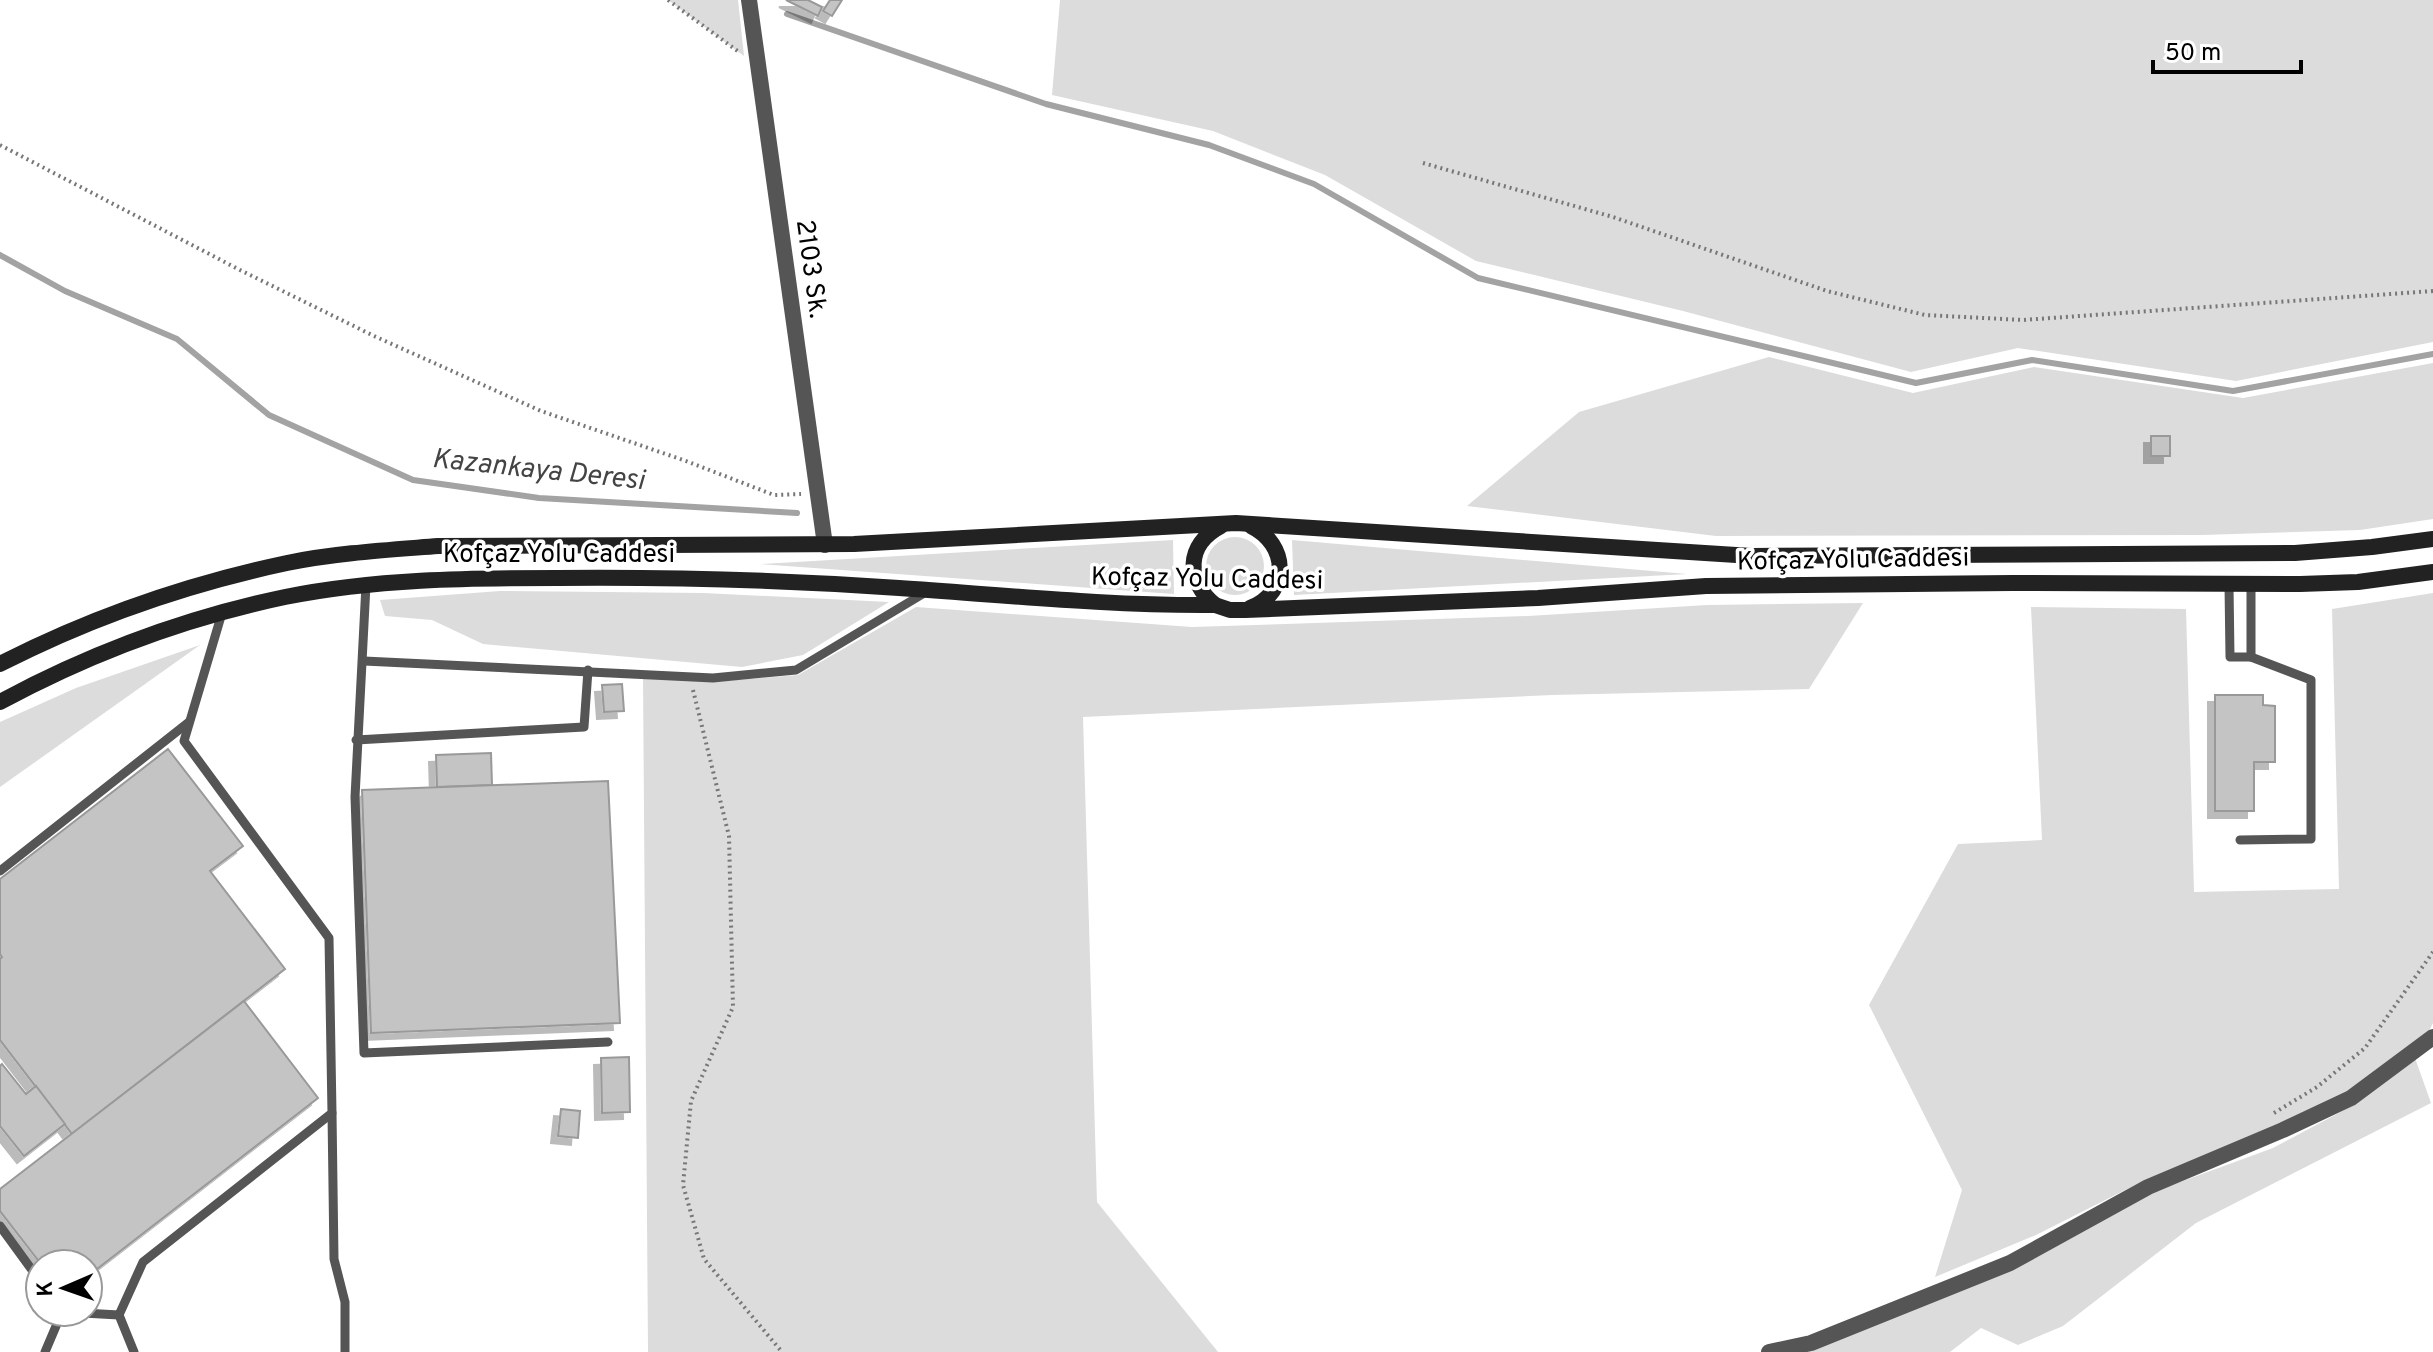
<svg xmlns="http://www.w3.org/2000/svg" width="2433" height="1352" font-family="Overpass,sans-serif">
	<defs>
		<filter id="shadow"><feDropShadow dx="-7" dy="7" stdDeviation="0" flood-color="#0004"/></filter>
	</defs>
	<rect width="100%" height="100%" fill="#fff"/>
	<g fill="#dcdcdc">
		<path d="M668 0H738L744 56Z"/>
		<path d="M1060 0H2433V342L2236 381 2018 348 1911 372 1683 311 1476 261 1325 175 1213 131 1052 95Z"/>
		<path d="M1769 357 1913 393 2034 367 2243 398 2433 363V519L2360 530 2203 535 1716 536 1467 506 1579 412Z"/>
		<circle cx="1235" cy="566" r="29"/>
		<path d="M1173 540 1174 594 760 564Z"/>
		<path d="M1292 540 1687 574 1294 595Z"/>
		<path d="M500 591 703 593 889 602 803 655 742 667 483 644 432 620 385 616 380 600Z"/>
		<path d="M2433 593V1023L2429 1031 2349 1091 2248 1139 2143 1181 2036 1235 1935 1277 1962 1190 1869 1005 1958 844 2042 840 2031 607 2186 609 2194 892 2339 889 2332 609Z"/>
		<path d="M1863 603 1809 689 1552 695 1083 717 1097 1202 1218 1352H648L643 677 712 682 798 675 916 607 1192 627 1528 616 1707 605Z"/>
		<path d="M200 645 0 787V722L76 688Z"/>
		<path d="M2415 1058 2431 1103 2196 1223 2063 1326 2018 1345 1981 1328 1950 1352H1806L2153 1192 2273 1148 2352 1106Z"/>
	</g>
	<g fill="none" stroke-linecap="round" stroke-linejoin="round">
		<g stroke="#a3a3a3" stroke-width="6">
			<path d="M787 14 1046 104 1209 145 1314 184 1478 278 1916 383 2032 360 2233 391 2433 354"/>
			<path d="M0 255 65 291 177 339 269 415 413 480 539 498 797 513"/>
		</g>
	</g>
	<g fill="#c4c4c4" stroke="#999" stroke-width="2" filter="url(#shadow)">
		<path d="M786 0H808L822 7 818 16Z"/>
		<path d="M830 0H842L832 16 823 11Z"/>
		<rect x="2151" y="436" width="19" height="20"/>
		<path d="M622 684 624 711 604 712 602 685Z"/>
		<path d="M2215 695H2263V705L2275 706V762H2254V811H2215Z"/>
		<path d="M168 749 243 846 210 871 285 969 72 1134 0 1040V959L2 957 0 954V879Z"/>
		<path d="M491 753 492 785 437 787 436 755Z"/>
		<path d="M608 781 620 1023 371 1033 362 790Z"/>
		<path d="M244 1001 318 1098 88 1276V1264H41L0 1211V1189Z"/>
		<path d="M629 1057 630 1112 602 1113 601 1058Z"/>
		<path d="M2 1064 26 1094 36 1086 65 1124 24 1156 0 1126V1066Z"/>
		<path d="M561 1109 580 1111 578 1138 558 1136Z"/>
	</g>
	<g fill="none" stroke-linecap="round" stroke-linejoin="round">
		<g stroke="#777" stroke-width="4" stroke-dasharray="2 4" stroke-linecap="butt">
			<path d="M668 0 739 52"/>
			<path d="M0 145 240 270 374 336 541 411 686 461 774 495 801 494"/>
			<path d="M1423 163 1613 217 1827 291 1925 315 2023 320 2433 291"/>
			<path d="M693 690 729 836 733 1007 691 1101 683 1185 704 1259 782 1352"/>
			<path d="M2274 1113 2317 1087 2365 1048 2433 952"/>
		</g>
		<g stroke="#555" stroke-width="9">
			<path d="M366 585 355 797 364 1053 608 1042"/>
			<path d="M2229 585 2230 657H2251V584"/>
			<path d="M364 661 713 678 796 670 926 592"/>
			<path d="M356 740 584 727 588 670"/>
			<path d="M2240 840 2311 839V680L2251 657"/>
			<path d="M0 871 189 722"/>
			<path d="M332 1113 334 1259 345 1302V1352"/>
			<path d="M0 1226 40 1281"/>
			<path d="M65 1312 119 1315 143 1262 332 1113 329 938 184 741 222 613"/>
			<path d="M119 1315 134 1352"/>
			<path d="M45 1352 62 1312"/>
		</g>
		<g stroke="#555" stroke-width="16">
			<path d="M749 0 825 545"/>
			<path d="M1769 1352 1811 1343 2010 1263 2148 1187 2283 1130 2351 1098 2433 1037"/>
		</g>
		<g stroke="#222" stroke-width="16">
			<path d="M1215 605C1186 581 1185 545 1221 526"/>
			<path d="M1250 608C1291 592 1288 544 1251 526"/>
			<path d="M0 664C90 618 188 584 287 563 336 553 388 550 438 546L854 544 1236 523 1752 556 2295 553 2372 547 2433 539"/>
			<path d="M0 702C89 654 185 618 285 597 375 579 466 578 557 578 671 577 785 580 899 588 1004 595 1110 606 1215 605L1230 610H1245L1538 598 1706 586 2012 583 2300 584 2358 582 2433 572"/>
		</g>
	</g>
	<g text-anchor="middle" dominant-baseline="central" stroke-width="7" stroke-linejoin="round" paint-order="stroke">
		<g font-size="26" fill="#000" stroke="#fff">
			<text transform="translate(810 269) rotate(82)">2103 Sk.</text>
			<text x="559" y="555">Kofçaz Yolu Caddesi</text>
			<text transform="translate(1853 561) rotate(-1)">Kofçaz Yolu Caddesi</text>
			<text transform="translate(1207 580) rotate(1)">Kofçaz Yolu Caddesi</text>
		</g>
		<g font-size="28" font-style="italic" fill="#444" stroke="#fff">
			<text transform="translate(538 471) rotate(6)">Kazankaya Deresi</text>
		</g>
	</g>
	<g transform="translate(64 1288) rotate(268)"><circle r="38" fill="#ffffff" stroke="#999999" stroke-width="2"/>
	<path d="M0-6L14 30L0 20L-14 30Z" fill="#000000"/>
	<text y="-12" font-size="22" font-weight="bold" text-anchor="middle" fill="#000000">K</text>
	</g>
	<path d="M2153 60v12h148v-12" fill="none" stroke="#000000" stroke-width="4"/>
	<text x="2165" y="60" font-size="24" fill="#000000" stroke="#ffffff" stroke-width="6" paint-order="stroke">50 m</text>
</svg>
